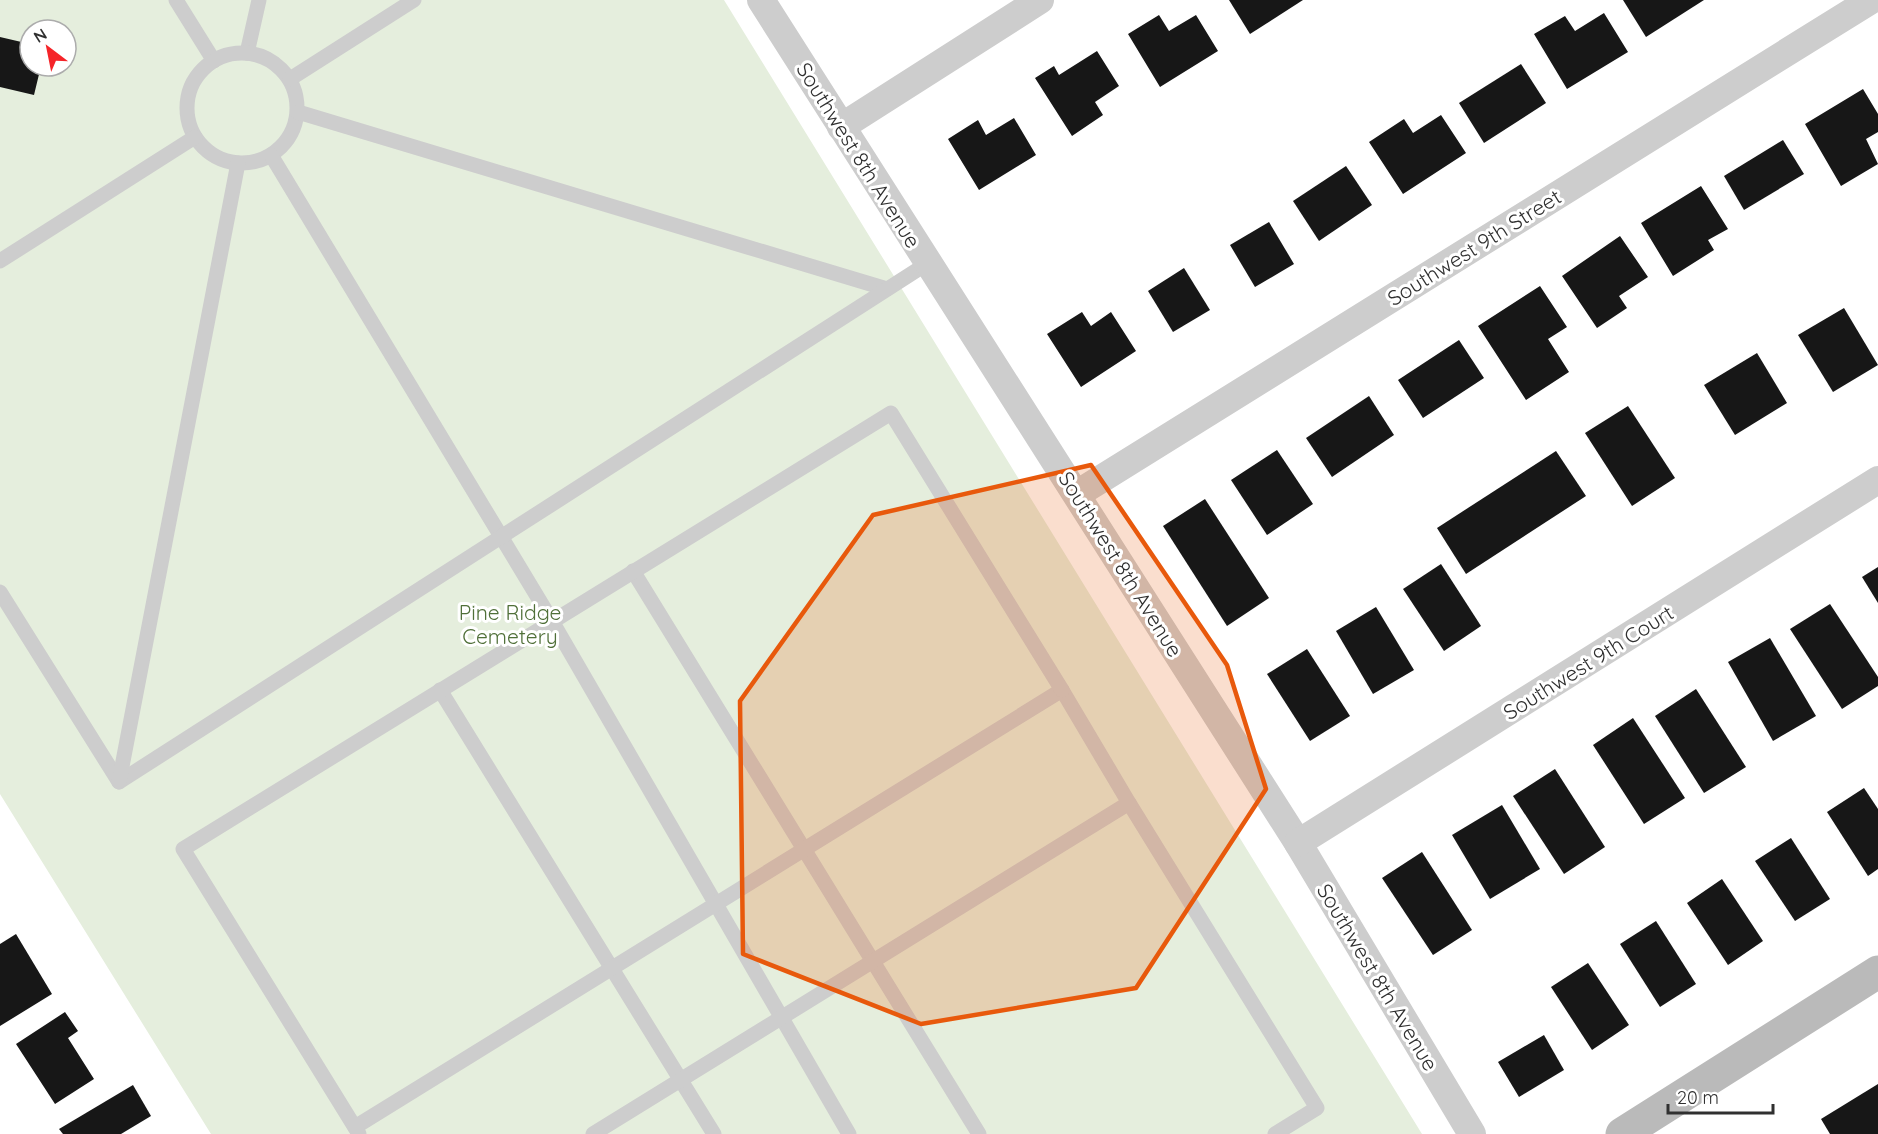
<svg xmlns="http://www.w3.org/2000/svg" width="1878" height="1134" font-family="Quicksand,sans-serif">
	<rect width="100%" height="100%" fill="#fff"/>
	<path fill="#e5eedd" fill-rule="evenodd" d="M0 0H724L1422 1134H211L0 794ZM30 30H66V66H30Z"/>
	<g fill="#171717">
		<path d="M1229 0H1303L1250 34Z"/>
		<path d="M1623 0H1704L1646 37Z"/>
		<path d="M1604 13 1628 52 1567 89 1534 34 1565 16 1575 31Z"/>
		<path d="M1159 15 1169 31 1196 15 1218 51 1160 87 1128 34Z"/>
		<path d="M0 37 30 44V66H41L34 95 0 87Z"/>
		<path d="M1097 51 1119 86 1095 102 1103 115 1072 136 1035 78 1054 66 1059 75Z"/>
		<path d="M1521 64 1546 103 1484 143 1459 103Z"/>
		<path d="M1863 89 1878 114V132L1866 139 1878 164 1841 186 1805 124Z"/>
		<path d="M1441 115 1466 153 1403 194 1369 142 1404 119 1413 133Z"/>
		<path d="M1014 118 1036 155 979 190 948 139 978 120 986 135Z"/>
		<path d="M1783 140 1804 174 1744 210 1724 176Z"/>
		<path d="M1346 166 1372 205 1319 241 1293 201Z"/>
		<path d="M1701 186 1728 229 1708 240 1714 250 1673 276 1641 223Z"/>
		<path d="M1269 222 1294 264 1255 287 1230 245Z"/>
		<path d="M1620 236 1648 277 1619 296 1627 308 1597 328 1562 276Z"/>
		<path d="M1184 268 1210 310 1173 332 1148 291Z"/>
		<path d="M1540 286 1567 327 1548 339 1569 372 1526 400 1478 326Z"/>
		<path d="M1844 308 1878 365 1833 392 1798 335Z"/>
		<path d="M1082 312 1091 326 1111 312 1136 351 1081 387 1047 334Z"/>
		<path d="M1459 340 1484 378 1423 418 1398 380Z"/>
		<path d="M1757 353 1787 403 1735 435 1704 385Z"/>
		<path d="M1369 396 1394 435 1332 477 1306 438Z"/>
		<path d="M1628 406 1675 478 1632 506 1585 433Z"/>
		<path d="M1277 450 1313 504 1267 535 1231 480Z"/>
		<path d="M1556 451 1586 496 1466 574 1437 528Z"/>
		<path d="M1205 499 1269 598 1227 626 1163 526Z"/>
		<path d="M1441 564 1481 626 1444 651 1403 589Z"/>
		<path d="M1878 567V603L1862 577Z"/>
		<path d="M1830 604 1878 677V686L1842 709 1790 629Z"/>
		<path d="M1376 607 1414 670 1373 694 1336 631Z"/>
		<path d="M1770 638 1816 716 1773 741 1728 662Z"/>
		<path d="M1307 649 1350 716 1310 741 1267 674Z"/>
		<path d="M1696 689 1746 767 1704 793 1655 716Z"/>
		<path d="M1633 718 1685 798 1644 824 1593 745Z"/>
		<path d="M1555 769 1605 847 1564 874 1513 796Z"/>
		<path d="M1864 788 1878 809V869L1868 876 1827 812Z"/>
		<path d="M1502 805 1540 869 1490 899 1452 835Z"/>
		<path d="M1791 838 1830 899 1795 921 1755 861Z"/>
		<path d="M1422 852 1472 930 1433 955 1382 878Z"/>
		<path d="M1722 879 1763 941 1728 965 1687 903Z"/>
		<path d="M1656 921 1696 984 1660 1007 1620 944Z"/>
		<path d="M16 934 52 994 0 1026V944Z"/>
		<path d="M1588 963 1629 1025 1592 1050 1551 987Z"/>
		<path d="M65 1012 78 1031 68 1038 94 1079 55 1104 16 1044Z"/>
		<path d="M1544 1035 1564 1070 1519 1097 1498 1062Z"/>
		<path d="M1878 1084V1134H1830L1821 1119Z"/>
		<path d="M133 1085 151 1116 121 1134H63L59 1129Z"/>
	</g>
	<g fill="none" stroke-linecap="round" stroke-linejoin="round">
		<g stroke="#cdcdcd" stroke-width="15">
			<path d="M176 0 214 61"/>
			<path d="M247 53 259 0"/>
			<circle cx="242" cy="108" r="55"/>
			<path d="M290 79 414 0"/>
			<path d="M298 112 887 289"/>
			<path d="M271 155 552 621 849 1134"/>
			<path d="M0 261 195 137"/>
			<path d="M633 571 979 1134"/>
			<path d="M0 592 119 782 928 263"/>
			<path d="M440 690 714 1134"/>
			<path d="M119 782 238 163"/>
			<path d="M1129 803 1317 1108 1275 1134"/>
			<path d="M355 1127 1062 690 1129 803 593 1134"/>
			<path d="M359 1134 183 849 891 413 1062 690"/>
		</g>
		<g stroke="#cdcdcd" stroke-width="28">
			<path d="M761 0 1298 843 1472 1134"/>
			<path d="M841 127 1040 0"/>
			<path d="M1077 494 1871 0"/>
			<path d="M1298 843 1878 480"/>
		</g>
		<path stroke="#bababa" stroke-width="33" d="M1622 1134 1878 972"/>
	</g>
	<path fill="#e8590c" fill-opacity="0.2" stroke="#e8590c" stroke-width="4.5" stroke-linejoin="round" d="M1091 465 1227 665 1266 789 1136 988 921 1024 743 954 740 701 873 515Z"/>
	<g text-anchor="middle" dominant-baseline="central" stroke-width="6" stroke-linejoin="round" paint-order="stroke">
		<g font-size="21" fill="#303030" stroke="#fff">
			<text transform="translate(859 155) rotate(58)">Southwest 8th Avenue</text>
			<text transform="translate(1474 247) rotate(-32)">Southwest 9th Street</text>
			<text transform="translate(1121 564) rotate(58)">Southwest 8th Avenue</text>
			<text transform="translate(1588 662) rotate(-32)">Southwest 9th Court</text>
			<text transform="translate(1378 977) rotate(59)">Southwest 8th Avenue</text>
		</g>
		<g font-size="21" fill="#507039" stroke="#fff">
			<text x="510" y="612">Pine Ridge<tspan x="510" dy="24">Cemetery</tspan></text>
		</g>
	</g>
	<g transform="translate(48 48) rotate(328)"><circle r="28" fill="#ffffff" stroke="#acacac" stroke-width="1.5"/>
	<path d="M0-4.5L10 22L0 15L-10 22Z" fill="#f52429"/>
	<text y="-9" font-size="16" font-weight="bold" text-anchor="middle" fill="#303030">N</text>
	</g>
	<path d="M1668 1104v9h105v-9" fill="none" stroke="#303030" stroke-width="3"/>
	<text x="1677" y="1104" font-size="18" fill="#303030" stroke="#ffffff" stroke-width="4.5" paint-order="stroke">20 m</text>
</svg>
